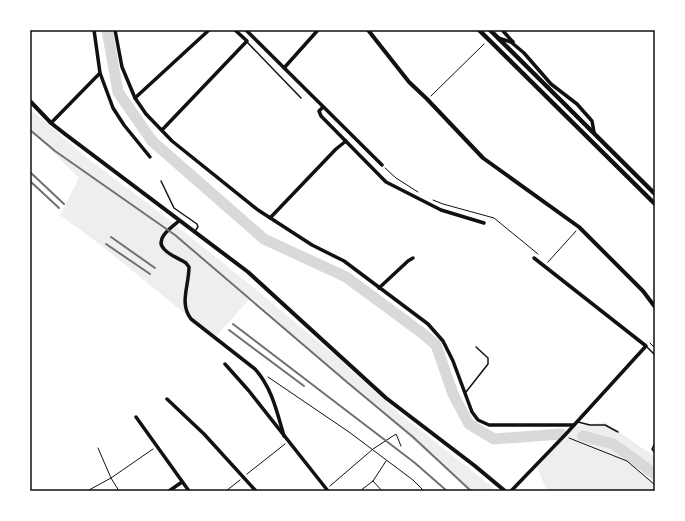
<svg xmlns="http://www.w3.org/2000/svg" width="685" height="521" font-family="'Archivo Narrow',sans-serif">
	<rect width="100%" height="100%" fill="#fff"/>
	<g fill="#eee">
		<path d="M30 109 87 158 167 218 259 292 340 360 401 415 491 486 496 491H471L251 297 215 338 102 246 60 215 79 178 30 129Z"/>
		<path d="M605 422 655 457V491H547L537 467 576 426Z"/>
	</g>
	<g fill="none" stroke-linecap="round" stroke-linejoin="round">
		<g stroke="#d9d9d9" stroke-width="11">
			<path d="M107 30 118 92 152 141 264 239 346 277 422 333 436 345 453 394 469 424 494 439 561 434"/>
			<path d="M583 436 613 444 655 474"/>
		</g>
		<g stroke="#111" stroke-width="1">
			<path d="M431 96 484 44"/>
			<path d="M385 168 396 178 418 192"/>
			<path d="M433 200 443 204 494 218 538 254"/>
			<path d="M548 262 576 231"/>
			<path d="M650 343 655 348"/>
			<path d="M268 377 349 432 413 480 424 491"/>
			<path d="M569 438 627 461 655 485"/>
			<path d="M98 448 111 478 119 491"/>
			<path d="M247 474 285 444"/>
			<path d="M373 481 382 491"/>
			<path d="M330 486 373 449 396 434 401 446"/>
			<path d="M89 490 111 478 153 449"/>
			<path d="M226 491 240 480"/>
			<path d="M360 491 373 481 386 461"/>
		</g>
		<g stroke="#111" stroke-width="1.5">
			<path d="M247 42 301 98"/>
			<path d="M161 181 174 208 197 224 198 227 195 231"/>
			<path d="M646 346 655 355"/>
			<path d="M466 392 488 364V358L476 347"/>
			<path d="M578 422 590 425H605L618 432"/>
			<path d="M655 443 652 449 655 453"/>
		</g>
		<g stroke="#111" stroke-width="3.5">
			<path d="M94 30 100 73 113 108 124 125 150 157"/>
			<path d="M115 30 122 67 135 98 146 114 172 141 258 210 312 245 344 261 428 324 443 341 453 361 472 412 478 420 489 425H574"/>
			<path d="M246 30 382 165"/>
			<path d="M504 30 503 31 513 42"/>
			<path d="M498 38 511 42 524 53 551 84 577 104 592 121 594 132"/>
			<path d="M284 68 318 30"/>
			<path d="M135 98 209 30"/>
			<path d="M323 107 319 111 321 116 386 182 441 210 484 223"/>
			<path d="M51 123 100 73"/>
			<path d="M162 130 247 41 235 30"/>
			<path d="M270 218 336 149 346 141"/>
			<path d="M179 221C172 227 154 239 164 249 169 255 180 259 186 263L189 267C189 286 179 303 191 319L255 369C272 388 277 412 284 436"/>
			<path d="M379 288 408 261 413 258"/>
			<path d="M225 364 249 391 328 491"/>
			<path d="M167 399 204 434 256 491"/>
			<path d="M136 417 189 491"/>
			<path d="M169 491 182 482"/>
			<path d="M511 491 565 435 646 346 534 258"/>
		</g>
		<g stroke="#111" stroke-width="4">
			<path d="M368 30 409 82 427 99 483 158 579 227 643 291 655 307"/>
			<path d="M30 101 51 123 65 134 248 272 386 398 475 466 505 491"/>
		</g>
		<g stroke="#111" stroke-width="4.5">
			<path d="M479 30 655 204"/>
			<path d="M490 30 655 194"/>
		</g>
		<g stroke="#707070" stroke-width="2">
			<path d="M30 130 55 151 175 235 348 383 413 437 471 491"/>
			<path d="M30 172 64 204"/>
			<path d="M30 181 59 208"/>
			<path d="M111 237 155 268"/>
			<path d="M106 244 150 274"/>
			<path d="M233 324 415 463 447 491"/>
			<path d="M229 330 304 386"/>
		</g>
	</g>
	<rect width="685" height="521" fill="none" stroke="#ffffff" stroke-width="62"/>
	<rect x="31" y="31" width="623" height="459" fill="none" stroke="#111" stroke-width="1.5"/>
</svg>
